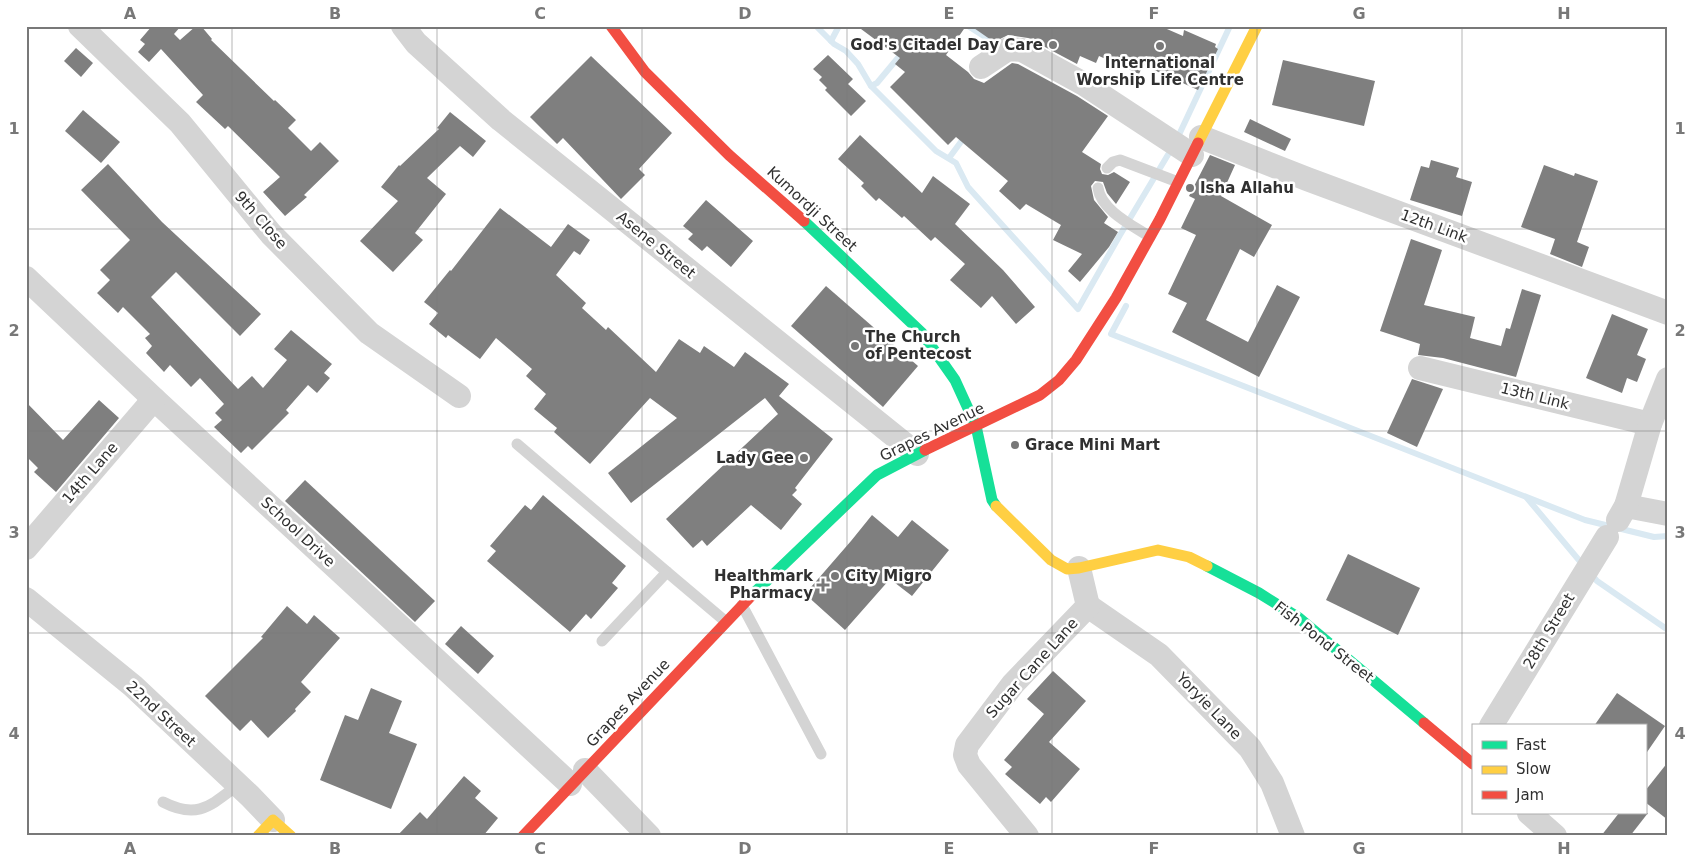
<svg xmlns="http://www.w3.org/2000/svg" width="1694" height="862" font-family="'DejaVu Sans',sans-serif">
	<rect width="100%" height="100%" fill="#fff"/>
	<g fill="none" stroke-linecap="round" stroke-linejoin="round">
		<g stroke="#dae9f2" stroke-width="6">
			<path d="M816 26 834 44 846 51 858 64 871 86 936 151 956 163 968 187 1078 309 1120 235 1172 148"/>
			<path d="M968 26 1001 47"/>
			<path d="M831 41 839 26"/>
			<path d="M871 86 877 83 902 53 904 54"/>
			<path d="M1177 139 1230 26"/>
			<path d="M949 158 966 135"/>
			<path d="M1126 306 1111 334 1585 520 1654 537 1668 536"/>
			<path d="M1527 498 1583 565"/>
			<path d="M1590 573 1597 581 1668 630"/>
		</g>
	</g>
	<g fill="#7f7f7f">
		<path d="M152 26H181L174 34 180 40 196 26H201L212 39 211 40 274 101 275 100 296 120 288 128 311 151 320 142 339 161 304 195 307 197 285 216 263 192 280 177 228 126 225 129 196 102 203 95 161 49 149 62 138 52 145 44 140 40Z"/>
		<path d="M857 26H966L946 55 968 72 974 79 984 83 1012 63 1018 64 1077 96 1108 116 1082 152 1101 164 1100 169 1102 174 1108 175 1114 172 1130 182 1116 204 1107 193 1103 182 1095 181 1091 186 1094 200 1108 217 1104 223 1118 232 1109 247 1080 282 1068 271 1082 254 1053 240 1061 225 1026 204 1020 210 999 191 1008 181 956 137 948 145 890 87 905 72 895 64 900 58Z"/>
		<path d="M971 26H1160L1183 36 1184 30 1216 44 1215 47 1218 49 1198 90 1143 65 1139 74 1099 56 1096 63 1080 56 1077 64 1028 38 1008 35 994 42Z"/>
		<path d="M76 48 93 63 81 77 64 61Z"/>
		<path d="M828 55 853 79 848 84 866 101 851 116 825 90 827 88 819 80 822 77 813 69Z"/>
		<path d="M591 56 672 133 639 169 645 175 621 199 563 138 557 144 530 117Z"/>
		<path d="M1283 60 1375 81 1364 126 1272 105Z"/>
		<path d="M83 110 120 142 101 163 65 131Z"/>
		<path d="M450 112 486 141 473 157 460 146 427 178 446 194 415 233 423 240 393 272 360 241 398 201 381 187 399 165 400 166 439 129 437 128Z"/>
		<path d="M1250 119 1291 139 1285 151 1244 132Z"/>
		<path d="M860 135 922 193 933 176 970 204 955 224 1003 270 1035 307 1016 324 992 296 981 308 950 280 965 264 935 237 931 241 904 216 902 218 879 198 876 201 861 186 864 183 838 159Z"/>
		<path d="M1210 155 1235 165 1221 196 1272 225 1254 257 1240 249 1206 320 1248 342 1277 285 1300 297 1259 377 1172 332 1187 303 1168 294 1196 235 1181 228 1195 199 1189 196Z"/>
		<path d="M1431 160 1459 168 1456 177 1472 182 1462 216 1410 200 1421 166 1429 168Z"/>
		<path d="M108 164 162 222 261 314 240 336 176 272 151 297 238 389 252 376 263 388 287 360 274 349 291 330 332 364 324 373 330 378 317 393 308 385 286 410 289 413 252 450 248 446 241 453 214 427 222 420 215 413 224 404 200 378 191 387 170 365 164 372 146 353 152 346 145 338 150 334 123 307 118 313 97 293 110 280 100 270 130 240 81 190Z"/>
		<path d="M1544 165 1574 176 1575 173 1598 181 1577 242 1589 247 1582 267 1550 254 1555 239 1521 227Z"/>
		<path d="M706 200 753 241 731 267 707 246 702 251 688 239 693 234 683 226Z"/>
		<path d="M500 208 551 247 568 224 590 240 580 255 574 251 556 275 586 303 582 308 606 330 608 327 656 372 679 339 700 353 704 346 734 367 745 352 789 384 779 396 833 439 795 488 797 490 792 495 802 504 781 530 751 505 707 546 702 540 693 548 666 519 778 414 765 398 631 503 608 473 677 418 650 398 590 464 554 432 557 428 534 409 546 394 526 376 532 369 496 338 480 359 448 335 446 338 429 324 438 313 424 302 450 270 451 271Z"/>
		<path d="M1411 239 1442 250 1424 305 1475 317 1470 338 1501 346 1506 328 1510 329 1522 289 1541 295 1516 377 1443 358 1418 355 1420 344 1380 331Z"/>
		<path d="M826 286 918 366 883 407 791 326Z"/>
		<path d="M1612 314 1648 329 1637 355 1646 359 1637 382 1627 378 1622 393 1586 378Z"/>
		<path d="M1412 379 1443 389 1417 447 1387 433Z"/>
		<path d="M99 400 119 418 56 492 34 472 38 468 26 456V402L63 440Z"/>
		<path d="M305 480 435 601 415 622 285 501Z"/>
		<path d="M543 495 626 566 612 583 618 588 591 619 586 614 570 632 487 561 496 551 490 546 525 505 531 510Z"/>
		<path d="M872 515 898 537 912 520 949 550 912 596 890 579 845 630 805 594 851 541Z"/>
		<path d="M1348 554 1420 588 1398 635 1326 600Z"/>
		<path d="M287 606 307 624 314 615 340 638 301 682 311 692 295 709 296 711 268 738 251 720 240 731 205 696 263 638 261 637Z"/>
		<path d="M461 626 494 656 478 674 445 644Z"/>
		<path d="M1053 671 1086 701 1049 742 1080 769 1051 802 1046 797 1040 804 1005 774 1012 767 1004 760 1044 714 1027 699Z"/>
		<path d="M371 688 402 701 389 733 417 744 391 809 320 780 345 715 358 720Z"/>
		<path d="M1617 693 1665 726 1645 755V726H1594Z"/>
		<path d="M1668 762V820L1645 802V791Z"/>
		<path d="M464 776 481 791 475 798 498 818 483 836H397L420 812 427 819Z"/>
		<path d="M1619 813H1648L1630 836H1601Z"/>
	</g>
	<g fill="none" stroke-linecap="round" stroke-linejoin="round">
		<g stroke="#d4d4d4" stroke-width="11">
			<path d="M1107 168 1113 162 1120 160 1178 182"/>
			<path d="M1098 188C1101 210 1132 225 1150 237"/>
			<path d="M517 444 667 572"/>
			<path d="M742 605 821 754"/>
			<path d="M602 641 667 572 725 621"/>
			<path d="M163 802C198 820 211 805 238 785"/>
		</g>
		<g stroke="#d4d4d4" stroke-width="24">
			<path d="M80 26 180 123 271 234 369 333 459 396"/>
			<path d="M403 26 416 43 501 120 917 454"/>
			<path d="M981 67 1008 49 1022 50 1084 84 1192 155"/>
			<path d="M1201 137 1307 179 1668 313"/>
			<path d="M26 278 154 399 570 784"/>
			<path d="M1420 368 1650 424"/>
			<path d="M1626 506 1668 514"/>
			<path d="M1618 520 1626 506 1650 424 1668 379"/>
			<path d="M26 548 154 399"/>
			<path d="M26 599 133 686 250 796 273 820"/>
			<path d="M1088 606 1159 655 1250 748 1272 783 1293 836"/>
			<path d="M1491 726 1607 537"/>
			<path d="M585 770 649 836"/>
			<path d="M1529 813 1555 836"/>
			<path d="M1027 836 969 765 965 755 967 745 1013 684 1088 606 1079 568"/>
		</g>
		<g stroke="#16e098" stroke-width="11">
			<path d="M804 221 922 333 955 380 976 426 992 500 996 506"/>
			<path d="M1207 566 1259 593 1299 618 1424 723"/>
			<path d="M754 593 877 475 925 450"/>
		</g>
		<g stroke="#ffcf43" stroke-width="11">
			<path d="M1198 143 1257 26"/>
			<path d="M996 506 1051 560 1067 569 1079 568 1158 550 1189 557 1207 566"/>
			<path d="M258 836 273 820 291 836"/>
		</g>
		<g stroke="#f24e42" stroke-width="11">
			<path d="M611 26 645 72 729 155 804 221"/>
			<path d="M925 450 1040 395 1059 380 1076 360 1116 298 1160 219 1198 143"/>
			<path d="M1424 723 1473 764"/>
			<path d="M523 836 754 593"/>
		</g>
	</g>
	<path fill="none" stroke="#787878" stroke-width="1" stroke-opacity="0.55" d="M232 26V836M437 26V836M642 26V836M847 26V836M1052 26V836M1257 26V836M1462 26V836M26 229H1668M26 431H1668M26 633H1668"/>
	<g fill="#787878" stroke="#fff" stroke-width="2">
		<circle cx="1053" cy="45" r="5"/>
		<circle cx="1160" cy="46" r="5"/>
		<circle cx="1190" cy="188" r="5"/>
		<circle cx="855" cy="346" r="5"/>
		<circle cx="1015" cy="445" r="5"/>
		<circle cx="804" cy="458" r="5"/>
		<circle cx="835" cy="576" r="5"/>
		<path d="M820.5 577.5h5v5h5v5h-5v5h-5v-5h-5v-5h5z"/>
	</g>
	<g text-anchor="middle" dominant-baseline="central" stroke-width="5" stroke-linejoin="round" paint-order="stroke">
		<g font-size="15" font-weight="bold" fill="#303030" stroke="#fff" text-anchor="start">
			<text x="1043" y="45" text-anchor="end">God's Citadel Day Care</text>
			<text x="1160" y="63" text-anchor="middle">International<tspan x="1160" dy="17">Worship Life Centre</tspan></text>
			<text x="1200" y="188">Isha Allahu</text>
			<text x="865" y="337">The Church<tspan x="865" dy="17">of Pentecost</tspan></text>
			<text x="1025" y="445">Grace Mini Mart</text>
			<text x="794" y="458" text-anchor="end">Lady Gee</text>
			<text x="813" y="576" text-anchor="end">Healthmark<tspan x="813" dy="17">Pharmacy</tspan></text>
			<text x="845" y="576">City Migro</text>
		</g>
		<g font-size="15" fill="#303030" stroke="#fff">
			<text transform="translate(812 209) rotate(43)">Kumordji Street</text>
			<text transform="translate(261 220) rotate(49)">9th Close</text>
			<text transform="translate(1434 226) rotate(20)">12th Link</text>
			<text transform="translate(656 245) rotate(39)">Asene Street</text>
			<text transform="translate(1535 396) rotate(14)">13th Link</text>
			<text transform="translate(932 432) rotate(-26)">Grapes Avenue</text>
			<text transform="translate(90 473) rotate(-49)">14th Lane</text>
			<text transform="translate(298 532) rotate(43)">School Drive</text>
			<text transform="translate(1549 631) rotate(-59)">28th Street</text>
			<text transform="translate(1324 642) rotate(38)">Fish Pond Street</text>
			<text transform="translate(1032 668) rotate(-48)">Sugar Cane Lane</text>
			<text transform="translate(628 703) rotate(-47)">Grapes Avenue</text>
			<text transform="translate(1209 706) rotate(46)">Yoryie Lane</text>
			<text transform="translate(161 714) rotate(43)">22nd Street</text>
		</g>
	</g>
	<rect width="1694" height="862" fill="none" stroke="#ffffff" stroke-width="55"/>
	<rect x="1472" y="724" width="175" height="90" fill="#ffffff" stroke="#acacac"/>
	<rect x="1482" y="741" width="25" height="8" fill="#16e098" stroke="#acacac"/>
	<text x="1516" y="750" font-size="15" fill="#303030">Fast</text>
	<rect x="1482" y="766" width="25" height="8" fill="#ffcf43" stroke="#acacac"/>
	<text x="1516" y="774" font-size="15" fill="#303030">Slow</text>
	<rect x="1482" y="791" width="25" height="8" fill="#f24e42" stroke="#acacac"/>
	<text x="1516" y="800" font-size="15" fill="#303030">Jam</text>
	<rect x="28" y="28" width="1638" height="806" fill="none" stroke="#787878" stroke-width="2"/>
	<g font-size="16" text-anchor="middle" font-weight="bold" fill="#787878">
		<text x="130" y="19">A</text>
		<text x="335" y="19">B</text>
		<text x="540" y="19">C</text>
		<text x="745" y="19">D</text>
		<text x="949" y="19">E</text>
		<text x="1154" y="19">F</text>
		<text x="1359" y="19">G</text>
		<text x="1564" y="19">H</text>
		<text x="14" y="134">1</text>
		<text x="1680" y="134">1</text>
		<text x="14" y="336">2</text>
		<text x="1680" y="336">2</text>
		<text x="14" y="538">3</text>
		<text x="1680" y="538">3</text>
		<text x="14" y="739">4</text>
		<text x="1680" y="739">4</text>
		<text x="130" y="854">A</text>
		<text x="335" y="854">B</text>
		<text x="540" y="854">C</text>
		<text x="745" y="854">D</text>
		<text x="949" y="854">E</text>
		<text x="1154" y="854">F</text>
		<text x="1359" y="854">G</text>
		<text x="1564" y="854">H</text>
	</g>
</svg>
